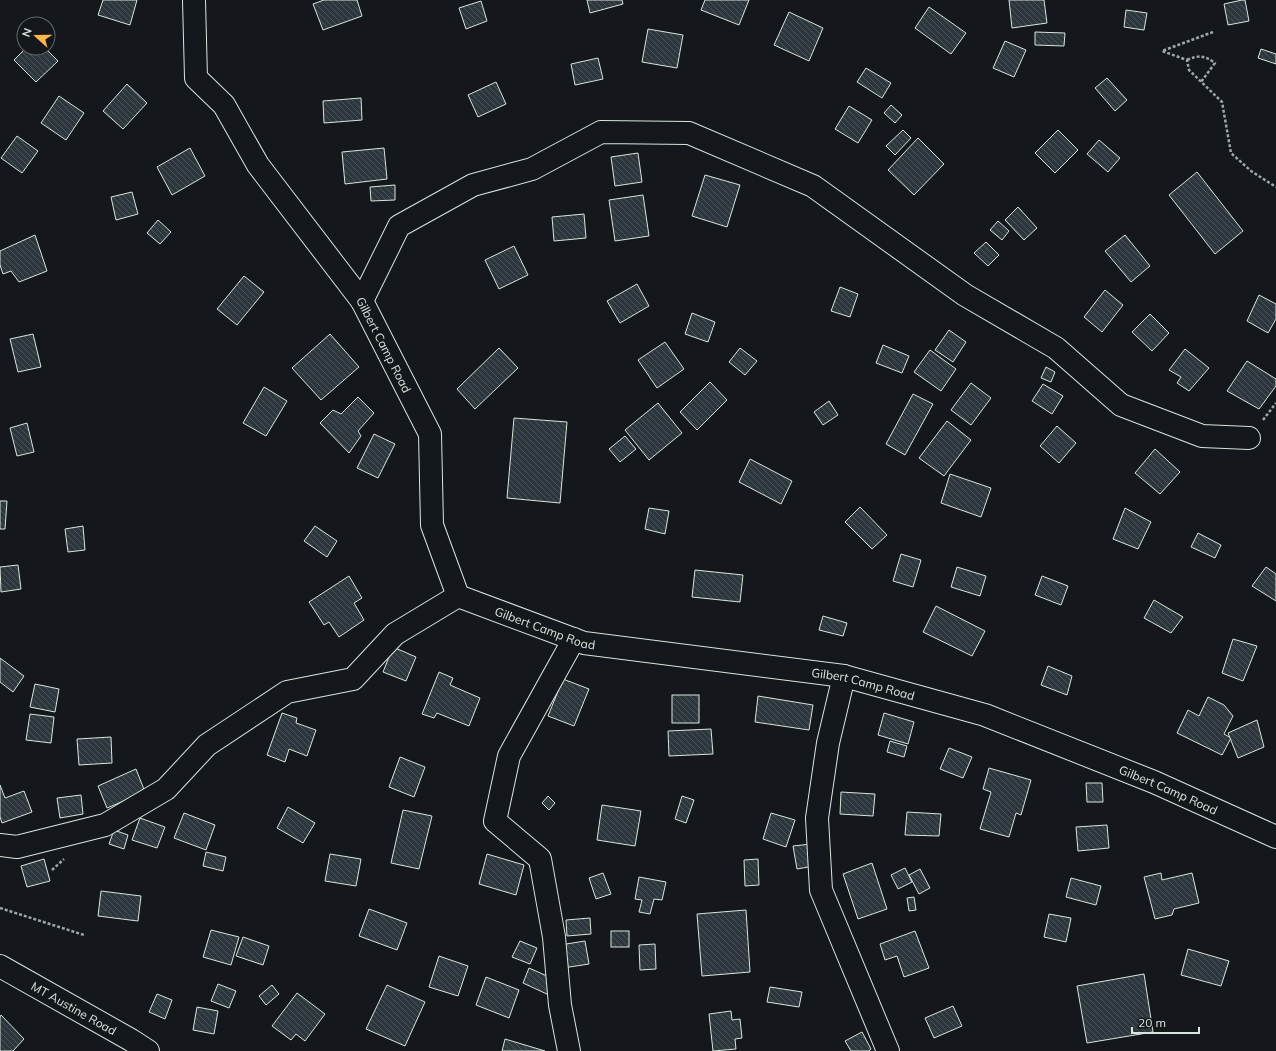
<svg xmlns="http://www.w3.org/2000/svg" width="1276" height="1051" font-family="Mulish,sans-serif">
	<defs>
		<pattern id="building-back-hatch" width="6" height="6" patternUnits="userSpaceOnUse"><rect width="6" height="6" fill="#2c363c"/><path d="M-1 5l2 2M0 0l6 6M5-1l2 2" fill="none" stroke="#4a5358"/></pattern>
	</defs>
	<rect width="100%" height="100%" fill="#14181c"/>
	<g fill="url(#building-back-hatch)" stroke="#d8e6dc">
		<path d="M103 0H137L130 25 98 15Z"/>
		<path d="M324 0H357L362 16 323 30 313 4Z"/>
		<path d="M587 0H622L623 4 590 13Z"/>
		<path d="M705 0H749L739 25 701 10Z"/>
		<path d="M1009 0H1044L1047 23 1012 28Z"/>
		<path d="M1242 0H1245L1249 21 1228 25 1224 4Z"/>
		<path d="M481 1 487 21 466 29 459 8Z"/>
		<path d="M929 7 966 33 951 54 915 28Z"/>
		<path d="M1126 10 1147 13 1144 30 1124 27Z"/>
		<path d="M789 12 823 28 809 61 774 45Z"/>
		<path d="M648 29 683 35 677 68 642 62Z"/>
		<path d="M1035 32 1065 33 1064 46 1035 45Z"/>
		<path d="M1005 41 1026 50 1014 77 993 68Z"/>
		<path d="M26 48H45L58 61 36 82 14 60Z"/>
		<path d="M1261 49 1276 54V64L1258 58Z"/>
		<path d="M598 58 603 79 575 85 571 64Z"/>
		<path d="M866 68 891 83 882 98 857 82Z"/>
		<path d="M1107 78 1127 100 1115 111 1095 88Z"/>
		<path d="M496 82 506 104 478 117 468 95Z"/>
		<path d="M127 84 147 103 123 129 103 111Z"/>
		<path d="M59 96 84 113 66 140 41 123Z"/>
		<path d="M361 98 362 120 324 123 323 101Z"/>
		<path d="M891 105 902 115 895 123 884 113Z"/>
		<path d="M849 106 872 120 858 143 835 129Z"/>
		<path d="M903 130 911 138 895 155 886 146Z"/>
		<path d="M1058 130 1078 150 1055 173 1035 153Z"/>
		<path d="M17 136 38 151 22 173 1 158Z"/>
		<path d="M918 138 944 164 914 195 888 170Z"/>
		<path d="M1099 140 1120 158 1108 172 1087 154Z"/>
		<path d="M190 148 205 176 172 195 157 167Z"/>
		<path d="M384 148 387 179 345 184 342 152Z"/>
		<path d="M638 153 642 182 615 186 611 157Z"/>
		<path d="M1197 172 1243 231 1215 254 1169 195Z"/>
		<path d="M705 175 740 185 727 227 692 216Z"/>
		<path d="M395 185V200L371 201 370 187Z"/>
		<path d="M132 192 138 214 116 220 111 197Z"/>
		<path d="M643 195 649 236 615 241 609 200Z"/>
		<path d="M1018 207 1037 228 1024 240 1005 220Z"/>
		<path d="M584 214 586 238 554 241 552 217Z"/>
		<path d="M158 220 171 232 160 244 147 233Z"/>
		<path d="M998 221 1009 231 1002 240 990 230Z"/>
		<path d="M35 235 47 271 19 282 11 271 3 274 0 265V251Z"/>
		<path d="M1125 235 1150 266 1131 282 1105 251Z"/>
		<path d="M986 242 999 255 988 266 974 253Z"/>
		<path d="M514 246 528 275 499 289 485 260Z"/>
		<path d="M244 276 264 292 237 325 217 309Z"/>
		<path d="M637 284 649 306 620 323 607 301Z"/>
		<path d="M840 287 858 294 850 317 831 311Z"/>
		<path d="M1105 290 1123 305 1102 332 1084 317Z"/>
		<path d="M1259 295 1276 304V319L1268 333 1247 321Z"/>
		<path d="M692 313 715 322 708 342 685 334Z"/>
		<path d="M1150 314 1169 333 1152 351 1132 332Z"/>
		<path d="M949 330 966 342 953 362 935 350Z"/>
		<path d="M33 334 41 367 18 372 10 339Z"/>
		<path d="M330 334 359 367 321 400 292 368Z"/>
		<path d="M665 342 684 369 657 388 638 360Z"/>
		<path d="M883 345 909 356 902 373 876 363Z"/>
		<path d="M499 348 518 368 475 409 457 389Z"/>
		<path d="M740 348 757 361 745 375 729 362Z"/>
		<path d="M1185 349 1209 368 1189 391 1177 383 1181 377 1169 370Z"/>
		<path d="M930 350 956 369 941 391 914 372Z"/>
		<path d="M1247 361 1276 379V386L1259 409 1227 391Z"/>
		<path d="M1046 367 1055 372 1051 382 1041 378Z"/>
		<path d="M710 382 727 400 697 430 680 412Z"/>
		<path d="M971 383 991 398 971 425 951 410Z"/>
		<path d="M1043 384 1063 396 1052 414 1032 401Z"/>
		<path d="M264 387 287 401 266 436 243 423Z"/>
		<path d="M913 394 933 404 905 455 886 444Z"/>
		<path d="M358 397 374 413 358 431 361 436 349 453 320 423 333 410 341 414Z"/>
		<path d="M829 401 838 415 823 425 814 412Z"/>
		<path d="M658 403 682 433 649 460 625 430Z"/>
		<path d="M514 418 567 422 560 503 507 498Z"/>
		<path d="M947 421 971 440 944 476 919 458Z"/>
		<path d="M27 423 34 452 17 456 10 428Z"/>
		<path d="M1057 426 1076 443 1059 463 1040 446Z"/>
		<path d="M374 434 395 444 378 478 357 468Z"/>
		<path d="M625 436 636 449 620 462 609 449Z"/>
		<path d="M1155 449 1180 472 1160 494 1135 473Z"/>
		<path d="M750 459 792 481 781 504 739 482Z"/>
		<path d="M950 474 991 488 981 517 941 503Z"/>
		<path d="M0 501H7L5 529H0Z"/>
		<path d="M860 507 887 535 872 549 845 522Z"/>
		<path d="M649 508 669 511 665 534 645 529Z"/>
		<path d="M1125 508 1151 522 1138 549 1113 539Z"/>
		<path d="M83 526 85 550 68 552 65 529Z"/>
		<path d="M315 526 337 541 327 557 304 541Z"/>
		<path d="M1198 533 1221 545 1215 558 1191 547Z"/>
		<path d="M901 554 921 560 913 587 893 581Z"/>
		<path d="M18 565 21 589 1 592 0 567Z"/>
		<path d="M957 567 986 576 980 596 951 587Z"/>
		<path d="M1266 567 1276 574V601L1252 586Z"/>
		<path d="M695 570 743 575 740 602 692 597Z"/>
		<path d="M349 576 362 598 354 603 364 620 339 637 329 622 324 625 309 602Z"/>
		<path d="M1042 576 1068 586 1061 605 1035 595Z"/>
		<path d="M1154 600 1183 617 1171 633 1144 618Z"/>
		<path d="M936 606 985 631 972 656 923 632Z"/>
		<path d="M823 616 847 623 843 636 819 630Z"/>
		<path d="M1233 639 1257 646 1243 681 1222 673Z"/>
		<path d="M393 647 416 657 406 681 383 672Z"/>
		<path d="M0 658 24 676 13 692 0 682Z"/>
		<path d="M1048 666 1072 676 1067 695 1041 685Z"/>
		<path d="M439 672 453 678 450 685 480 698 469 726 437 713 434 718 422 714Z"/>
		<path d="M563 679 589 689 574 726 548 716Z"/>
		<path d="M35 684 59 689 55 712 30 707Z"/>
		<rect x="672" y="695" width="27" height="28"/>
		<path d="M758 696 813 705 809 730 755 722Z"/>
		<path d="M1208 697 1224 705 1233 716 1224 734 1231 738 1222 755 1177 733 1188 710 1199 716Z"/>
		<path d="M282 713 297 718 296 723 316 730 307 756 289 749 285 762 267 755Z"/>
		<path d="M884 713 914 722 908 744 878 735Z"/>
		<path d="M30 714 54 717 51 743 26 740Z"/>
		<path d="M1257 720 1264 747 1238 758 1228 733Z"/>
		<path d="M711 729 713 754 669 756 668 731Z"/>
		<path d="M111 737 112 763 79 765 77 739Z"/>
		<path d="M890 741 907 746 904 757 887 752Z"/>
		<path d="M949 748 972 757 963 778 940 769Z"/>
		<path d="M400 757 425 767 414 797 389 787Z"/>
		<path d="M989 768 1031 780 1021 815 1016 813 1009 837 980 829 991 792 983 789Z"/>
		<path d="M136 769 145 792 107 808 98 786Z"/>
		<path d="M1086 783H1102L1103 802H1087Z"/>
		<path d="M0 785 5 798 24 791 32 812 2 823 0 817Z"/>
		<path d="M841 792 875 794 873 816 840 814Z"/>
		<path d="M81 795 83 814 60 818 57 798Z"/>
		<path d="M548 796 555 803 549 810 542 803Z"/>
		<path d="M682 796 694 800 686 823 675 819Z"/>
		<path d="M602 805 641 811 635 846 597 840Z"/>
		<path d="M288 807 315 823 303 843 277 828Z"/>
		<path d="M403 810 432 816 419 869 391 863Z"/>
		<path d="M907 812 941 814 939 836 905 835Z"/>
		<path d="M184 813 215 825 206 850 174 838Z"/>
		<path d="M771 813 795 820 786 847 763 839Z"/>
		<path d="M140 818 165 827 157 848 132 840Z"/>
		<path d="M1107 825 1109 848 1078 851 1076 827Z"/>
		<path d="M114 830 128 835 124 849 109 844Z"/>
		<path d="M811 844 814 866 797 869 793 846Z"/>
		<path d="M206 852 226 857 223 871 203 866Z"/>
		<path d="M330 854 361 859 356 886 325 881Z"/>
		<path d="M487 854 524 865 516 895 479 884Z"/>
		<path d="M44 859 50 881 27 887 21 866Z"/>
		<path d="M758 859 759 885 745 886 744 860Z"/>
		<path d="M872 863 887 909 858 919 843 874Z"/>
		<path d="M905 868 912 882 898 889 891 875Z"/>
		<path d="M920 869 930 888 919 894 909 875Z"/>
		<path d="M603 873 611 894 596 899 589 878Z"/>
		<path d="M1161 873 1162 880 1192 873 1199 903 1174 909 1172 915 1155 919 1144 877Z"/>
		<path d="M639 877 666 882 662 900 654 899 650 914 639 912 642 900 635 899Z"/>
		<path d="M1071 878 1101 886 1096 905 1066 897Z"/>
		<path d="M101 891 141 896 138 921 98 916Z"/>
		<path d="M914 897 916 910 909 911 907 898Z"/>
		<path d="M369 909 407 923 397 950 359 936Z"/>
		<path d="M746 910 750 972 702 976 697 914Z"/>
		<path d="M1049 914 1071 918 1066 942 1044 937Z"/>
		<path d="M590 918 591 934 567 936 566 920Z"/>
		<path d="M211 930 239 937 231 965 203 957Z"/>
		<rect x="611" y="931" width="18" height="16"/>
		<path d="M915 931 929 968 904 977 897 956 885 960 880 944Z"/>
		<path d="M243 937 269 946 263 965 236 956Z"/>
		<path d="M520 941 537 948 530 964 512 957Z"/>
		<path d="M585 941 589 964 563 968 560 945Z"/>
		<path d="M655 944 656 969 640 970 639 945Z"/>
		<path d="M1188 949 1229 961 1221 986 1181 975Z"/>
		<path d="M439 956 468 966 458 996 429 987Z"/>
		<path d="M529 968 556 980 549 995 523 983Z"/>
		<path d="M1144 974 1153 1032 1087 1043 1077 986Z"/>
		<path d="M486 977 519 990 509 1018 476 1005Z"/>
		<path d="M218 984 236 991 229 1008 211 1001Z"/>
		<path d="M272 985 279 994 266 1005 259 996Z"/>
		<path d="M387 985 425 1002 405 1046 366 1029Z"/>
		<path d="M770 987 802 992 799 1007 767 1002Z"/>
		<path d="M297 993 325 1014 305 1041 296 1034 291 1040 272 1026Z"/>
		<path d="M157 994 172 1000 165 1019 149 1012Z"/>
		<path d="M953 1006 962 1026 934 1038 925 1018Z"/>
		<path d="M197 1007 218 1011 214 1034 193 1030Z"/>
		<path d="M731 1011 732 1020 740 1019 742 1038 735 1039 736 1049 713 1051 709 1014Z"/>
		<path d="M1 1015 24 1039 13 1051H0V1017Z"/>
		<path d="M862 1032 871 1049 869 1051H851L845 1041Z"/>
		<path d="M505 1039 545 1051H502Z"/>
	</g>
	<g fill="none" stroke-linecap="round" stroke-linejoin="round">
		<defs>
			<g id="minor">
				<path id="s1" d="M194 0 196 78 224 105 258 165 362 301 430 434 432 525 458 596 584 643 844 676 985 715 1154 782 1276 837"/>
				<path d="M362 301 399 226 473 185 532 169 601 132 689 133 813 186 965 295 1056 348 1121 405 1202 436 1249 438"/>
				<path d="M844 676 828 743 817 818 821 890 888 1051"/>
				<path d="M0 845 17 847 105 825 166 789 207 745 287 692 353 679 395 634 458 596"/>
				<path id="s2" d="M0 966 131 1040 148 1051"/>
				<path d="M569 1051 560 1005 554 937 540 859 495 821 509 756 574 639"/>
			</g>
		</defs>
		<use href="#minor" stroke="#d8e6dc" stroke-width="24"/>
		<g stroke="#9da8a2" stroke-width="2.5" stroke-dasharray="3 2" stroke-linecap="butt">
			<path d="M1213 32 1162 51 1187 60 1189 70 1222 102 1231 153 1251 171 1276 187"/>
			<path d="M1187 60C1199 55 1204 55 1215 63L1201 82"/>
			<path d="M1263 420 1276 403"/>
			<path d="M52 870 64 859"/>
			<path d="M0 908 84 935"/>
		</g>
		<use href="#minor" stroke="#14181c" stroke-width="22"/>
	</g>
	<g text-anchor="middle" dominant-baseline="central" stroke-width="3" stroke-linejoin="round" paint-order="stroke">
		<g font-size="12" fill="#d8e6dc" stroke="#14181c">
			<text stroke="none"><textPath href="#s1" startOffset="406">Gilbert Camp Road</textPath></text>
			<text stroke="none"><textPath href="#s1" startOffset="766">Gilbert Camp Road</textPath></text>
			<text stroke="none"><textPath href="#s1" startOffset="1090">Gilbert Camp Road</textPath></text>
			<text stroke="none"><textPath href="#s1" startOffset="1414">Gilbert Camp Road</textPath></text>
			<text stroke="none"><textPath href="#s2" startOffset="85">MT Austine Road</textPath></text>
		</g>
	</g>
	<g transform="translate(36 36) rotate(291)"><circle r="19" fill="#14181c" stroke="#626a69"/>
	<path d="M0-3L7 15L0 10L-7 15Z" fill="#ffb74d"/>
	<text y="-6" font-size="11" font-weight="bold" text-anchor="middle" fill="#d8e6dc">N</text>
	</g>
	<path d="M1132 1027v6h67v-6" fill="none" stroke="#d8e6dc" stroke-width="2"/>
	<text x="1138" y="1027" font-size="12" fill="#d8e6dc" stroke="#14181c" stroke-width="3" paint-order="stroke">20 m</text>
</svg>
